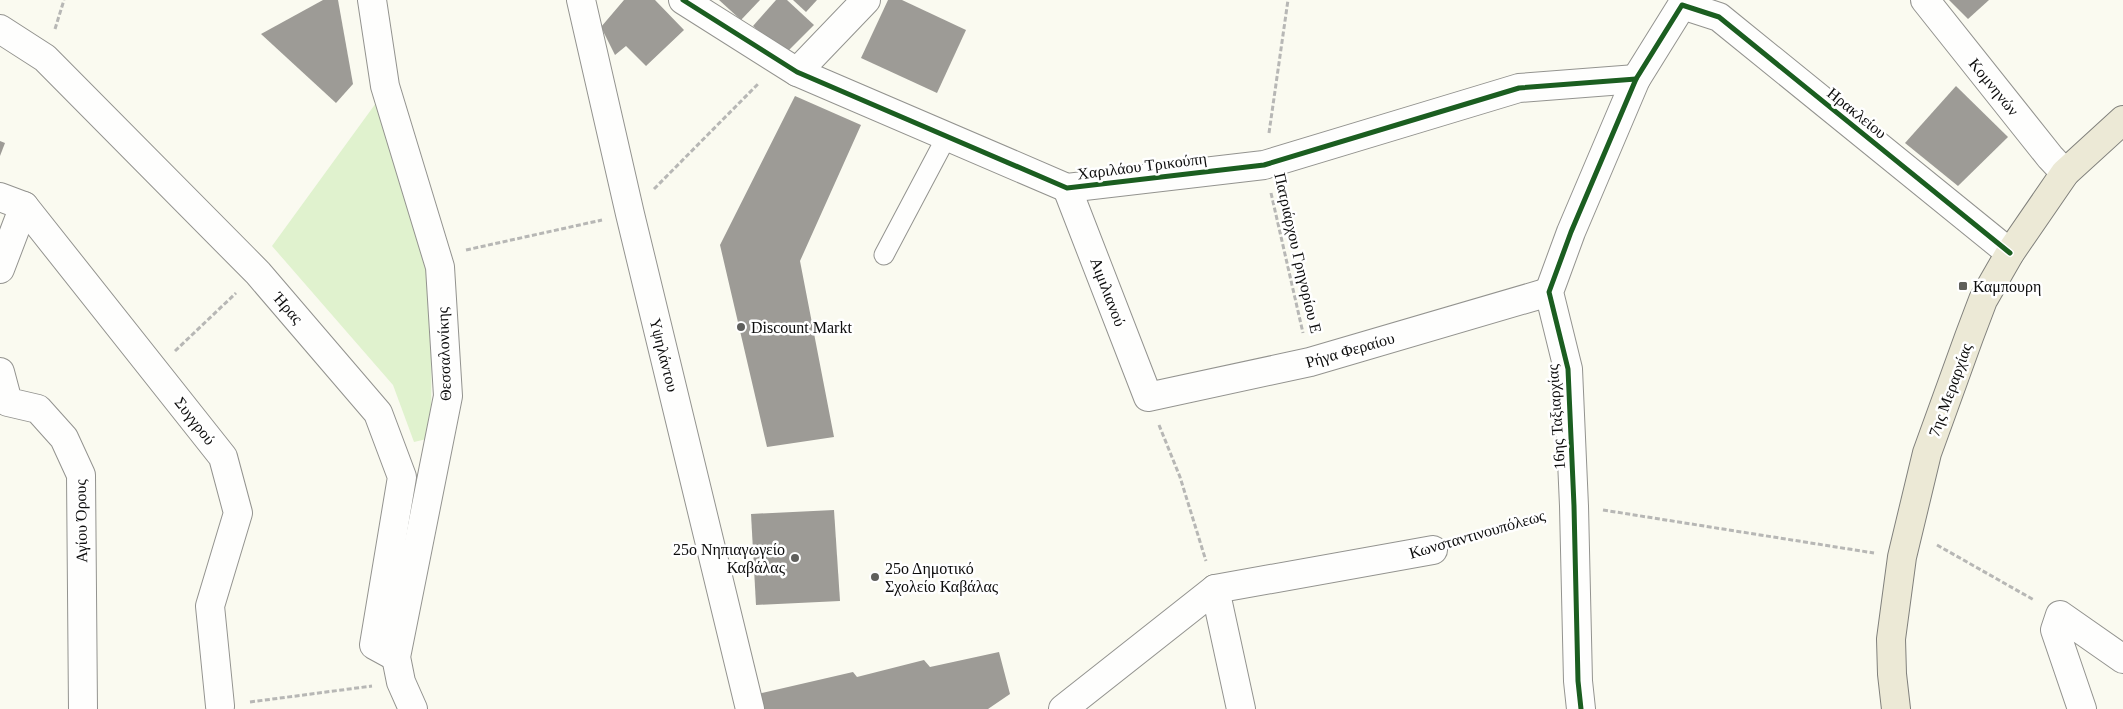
<svg xmlns="http://www.w3.org/2000/svg" width="2123" height="709" font-family="Georgia,serif">
	<rect width="100%" height="100%" fill="#fafaf0"/>
	<path fill="#e0f2ce" d="M376 103 432 291 431 438 414 442 393 385 272 246Z"/>
	<g fill="#9d9b96">
		<path d="M323 0H338L353 84 336 103 261 34Z"/>
		<path d="M624 0H655L684 30 646 66 626 46 615 55 601 27Z"/>
		<path d="M719 0H760L741 20Z"/>
		<path d="M776 0H787L814 25 785 54 753 26Z"/>
		<path d="M793 0H817L806 12Z"/>
		<path d="M888 0H902L966 30 937 93 861 58Z"/>
		<path d="M1949 0H1989L1968 19Z"/>
		<path d="M1956 86 2008 137 1958 186 1905 143Z"/>
		<path d="M795 96 861 125 800 261 834 437 767 447 720 245Z"/>
		<path d="M0 141 5 143 0 156Z"/>
		<path d="M834 510 840 601 756 605 751 514Z"/>
		<path d="M999 652 1010 694 988 709H752L749 696 853 672 857 677 924 660 930 667Z"/>
	</g>
	<g fill="none" stroke-linecap="round" stroke-linejoin="round">
		<defs>
			<path id="service" d="M884 255 947 136"/>
			<g id="minor">
				<path d="M683 0 797 72 1067 188 1264 165 1519 88 1636 79"/>
				<path d="M0 29 45 58 258 273 378 413 402 477 374 645 396 657"/>
				<path d="M797 72 866 0"/>
				<path d="M1067 188 1148 397 1310 362 1549 292"/>
				<path d="M0 197 24 206 223 457 238 513 210 606 220 706"/>
				<path d="M0 269 24 206"/>
				<path d="M0 372 8 402 38 409 64 438 81 475 83 709"/>
				<path d="M1215 589 1241 709"/>
				<path d="M1063 709 1215 589 1433 550"/>
				<path d="M1581 709 1578 681 1574 506 1568 369 1549 292 1571 232 1636 79 1682 5 1719 17 2010 253"/>
				<path d="M2082 709 2055 630 2060 615 2123 659"/>
			</g>
			<g id="tertiary">
				<path d="M372 0 385 86 440 267 448 396 396 657 401 682 413 709"/>
				<path d="M581 0 630 214 750 709"/>
				<path d="M1925 0 2050 157 2065 173"/>
			</g>
			<path id="primary" d="M1896 709 1892 674 1891 639 1902 557 1927 453 1969 337 1983 300 2010 253 2065 173 2123 120"/>
		</defs>
		<use href="#service" stroke="#93938f" stroke-width="21"/>
		<use href="#minor" stroke="#93938f" stroke-width="30"/>
		<use href="#tertiary" stroke="#93938f" stroke-width="30"/>
		<use href="#primary" stroke="#80807c" stroke-width="30"/>
		<g stroke="#b7b7b5" stroke-width="3" stroke-dasharray="5 2.5" stroke-linecap="butt">
			<path d="M55 29 64 0"/>
			<path d="M1269 133 1288 0"/>
			<path d="M654 189 759 83"/>
			<path d="M1271 193 1303 333"/>
			<path d="M466 250 602 220"/>
			<path d="M175 351 236 293"/>
			<path d="M1159 425 1180 477 1206 561"/>
			<path d="M1603 510 1874 553"/>
			<path d="M1462 541 1544 515"/>
			<path d="M1937 545 2034 600"/>
			<path d="M250 702 372 686"/>
		</g>
		<use href="#service" stroke="#fefefd" stroke-width="19"/>
		<use href="#minor" stroke="#fefefd" stroke-width="28"/>
		<use href="#tertiary" stroke="#fefefd" stroke-width="28"/>
		<use href="#primary" stroke="#ece9d6" stroke-width="28"/>
		<defs>
			<g id="cycleway">
				<path d="M683 0 797 72 1067 188 1264 165 1519 88 1636 79"/>
				<path d="M1581 709 1578 681 1574 506 1568 369 1549 292 1571 232 1636 79 1682 5 1719 17 2010 253"/>
			</g>
		</defs>
		<use href="#cycleway" stroke="#fff" stroke-width="8"/>
		<use href="#cycleway" stroke="#1b5e20" stroke-width="5"/>
	</g>
	<g fill="#5f5f5c" stroke="#fff" stroke-width="2">
		<rect x="1958" y="281" width="10" height="10" rx="2.5"/>
		<circle cx="741" cy="327" r="5"/>
		<circle cx="795" cy="558" r="5"/>
		<circle cx="875" cy="577" r="5"/>
	</g>
	<g text-anchor="middle" dominant-baseline="central" stroke-width="5" stroke-linejoin="round" paint-order="stroke">
		<g font-size="16" fill="#0c0c0c" stroke="#fff">
			<text transform="translate(1994 87) rotate(51)">Κομνηνών</text>
			<text transform="translate(1857 113) rotate(39)">Ηρακλείου</text>
			<text transform="translate(1142 166) rotate(-7)">Χαριλάου Τρικούπη</text>
			<text transform="translate(1298 253) rotate(77)">Πατριάρχου Γρηγορίου Ε</text>
			<text transform="translate(1108 292) rotate(69)">Αιμιλιανού</text>
			<text transform="translate(288 308) rotate(49)">Ήρας</text>
			<text transform="translate(1350 350) rotate(-16)">Ρήγα Φεραίου</text>
			<text transform="translate(444 354) rotate(-92)">Θεσσαλονίκης</text>
			<text transform="translate(664 355) rotate(76)">Υψηλάντου</text>
			<text transform="translate(1950 390) rotate(-70)">7ης Μεραρχίας</text>
			<text transform="translate(1556 417) rotate(-94)">16ης Ταξιαρχίας</text>
			<text transform="translate(195 421) rotate(52)">Συγγρού</text>
			<text transform="translate(81 521) rotate(-91)">Αγίου Όρους</text>
			<text transform="translate(1477 534) rotate(-16)">Κωνσταντινουπόλεως</text>
		</g>
		<g font-size="16" fill="#0c0c0c" stroke="#fff" text-anchor="start">
			<text x="1973" y="286">Καμπουρη</text>
			<text x="751" y="327">Discount Markt</text>
			<text x="785" y="549" text-anchor="end">25ο Νηπιαγωγείο<tspan x="785" dy="18">Καβάλας</tspan></text>
			<text x="885" y="568">25ο Δημοτικό<tspan x="885" dy="18">Σχολείο Καβάλας</tspan></text>
		</g>
	</g>
</svg>
